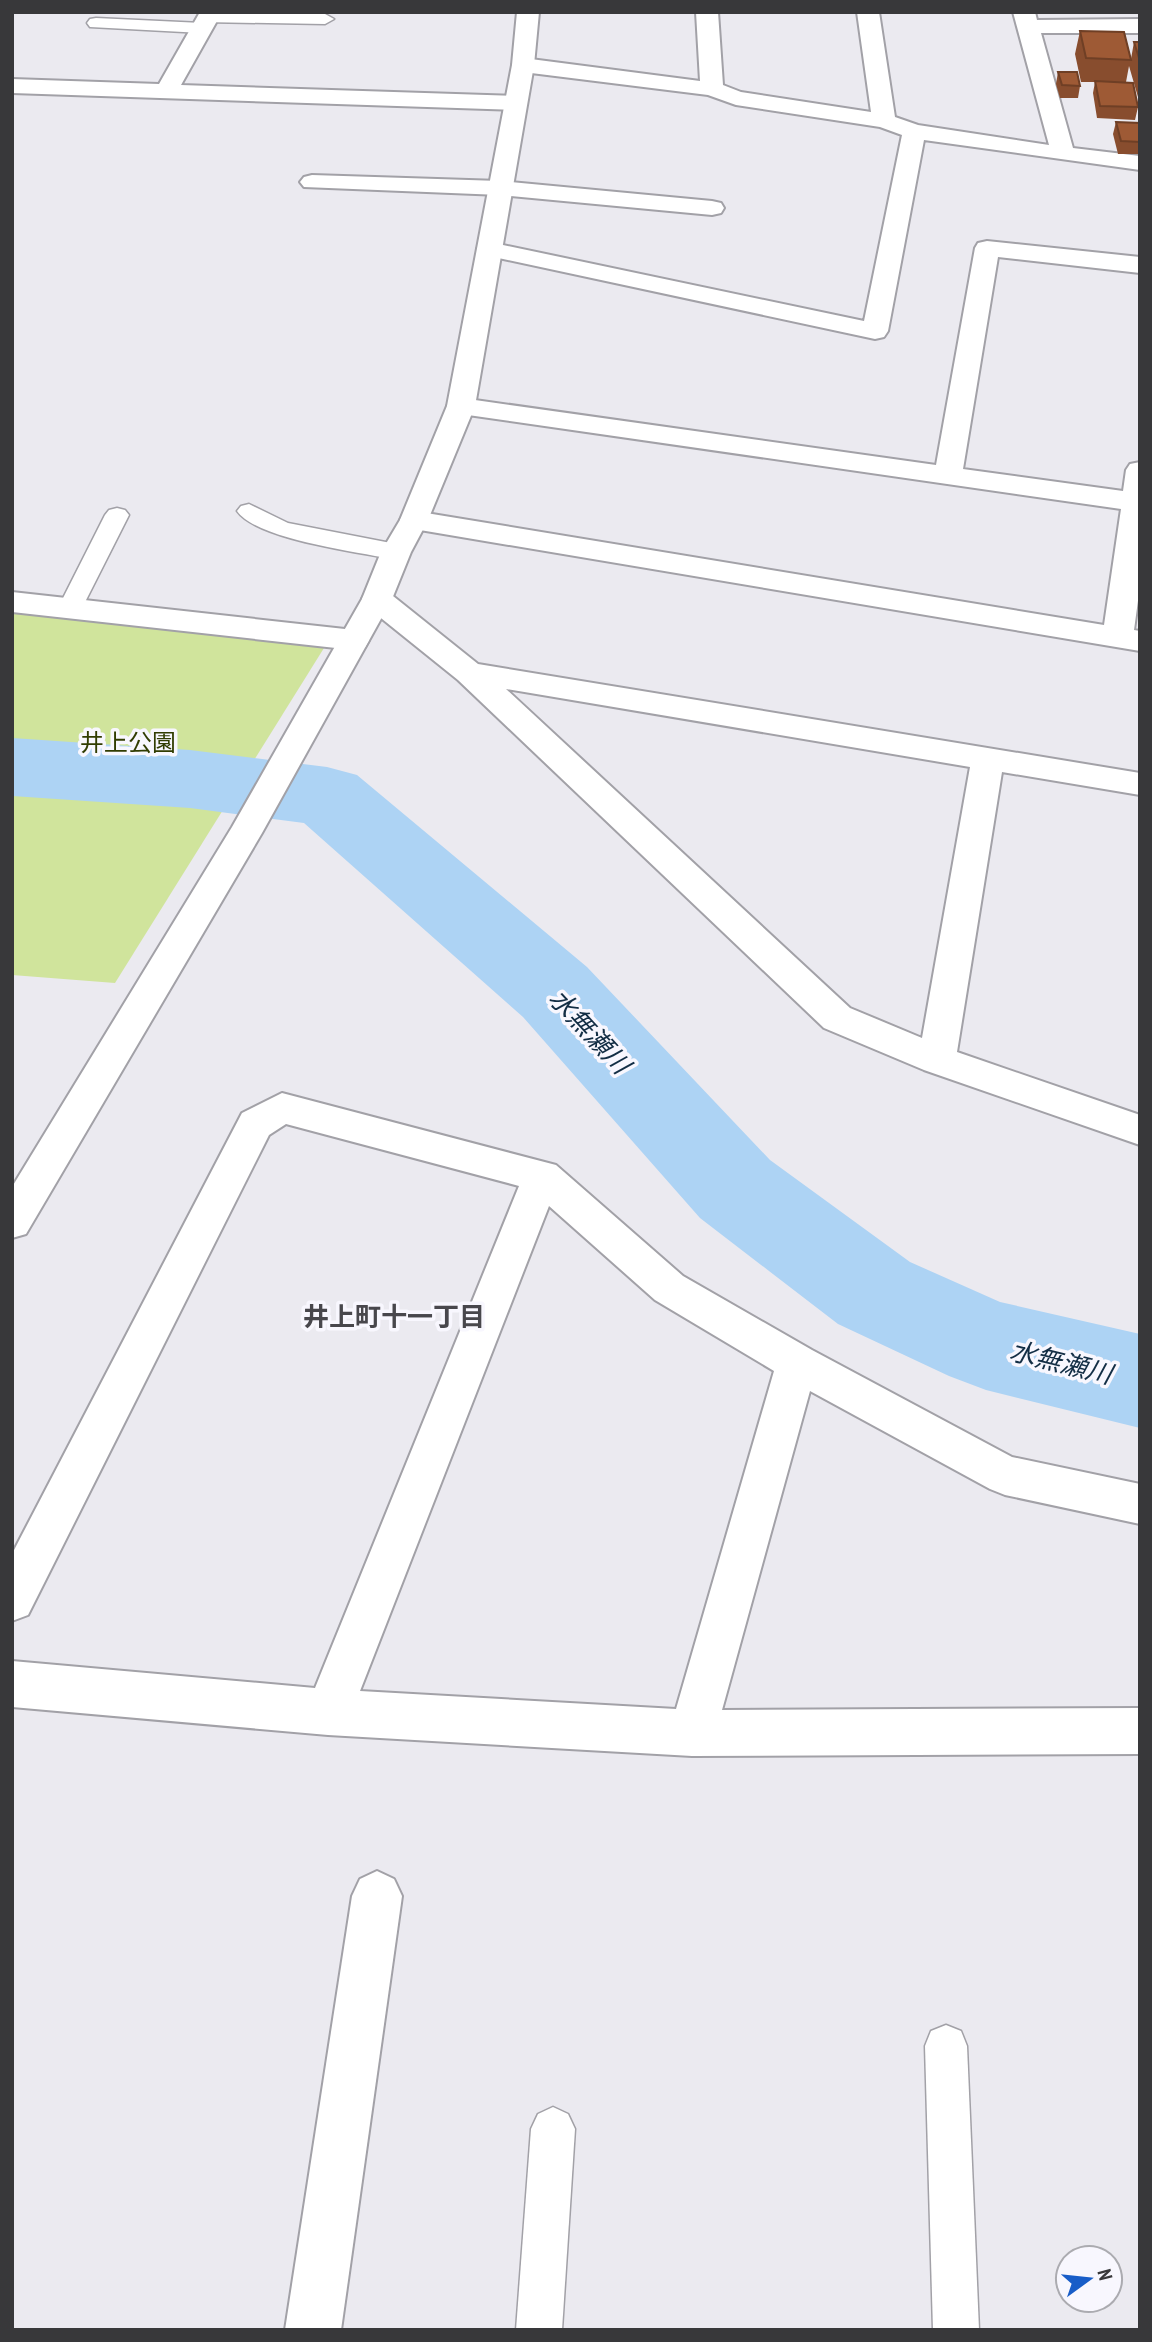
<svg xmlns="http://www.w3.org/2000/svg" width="1152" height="2342" font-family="'PT Sans Narrow','Noto Sans JP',sans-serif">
	<rect width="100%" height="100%" fill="#ebeaf0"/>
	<path fill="#d0e49c" d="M12 610 324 648 115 983 12 975Z"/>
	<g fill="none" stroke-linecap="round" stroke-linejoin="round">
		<path fill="#add3f4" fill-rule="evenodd" d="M12 738 190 750 327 767 357 775 587 967 770 1160 910 1262 1000 1302 1140 1334V1428L986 1390 949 1376 838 1324 700 1218 523 1017 304 823 190 808 12 796Z"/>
		<defs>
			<g id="service">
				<path d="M208 13 325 14 334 19 325 24 202 22 199 18 202 14Z"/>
				<path d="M96 18 202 23 211 28 202 33 90 27 87 23 90 19Z"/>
				<path d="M249 504 288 523 396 544 405 547 408 552 405 557 396 560C360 552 257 540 237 511L241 506Z"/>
				<path d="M117 508 125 510 129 515 82 608 79 614 70 616 61 614 58 608 105 515 109 510Z"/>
				<path d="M946 2025 961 2031 967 2046 979 2330H933L925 2046 931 2031Z"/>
				<path d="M553 2107 568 2114 575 2129 562 2330H516L531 2129 538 2114Z"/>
			</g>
			<g id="minor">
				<path d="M200 12H222L181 85 515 96 523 98 526 103 523 108 515 110 12 93V79L159 84Z"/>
				<path d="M696 12H718L723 85 741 92 871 112 857 12H879L895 117 918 125 1049 145 1013 12H1035L1037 20 1140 19V33H1041L1073 148 1140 156V170L924 140 888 331 884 337 875 339 480 254 477 249 480 244 489 242 864 321 902 135 880 127 736 105 708 95 523 72 515 70 512 65 515 60 523 58 700 81Z"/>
				<path d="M312 175 500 181 712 201 721 203 724 208 721 213 712 215 500 195 304 187 300 182 304 177Z"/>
				<path d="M987 241 1140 257V273L998 257 963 469 1123 491 1126 470 1130 464 1140 462V586L1134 630 1140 631V651L414 529 404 526 400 520 404 514 414 511 1104 625 1121 509 461 414 451 412 447 406 451 400 461 398 936 465 975 248 978 243Z"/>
				<path d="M377 589 388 592 478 664 1140 773V795L1002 772 957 1052 1140 1115V1145L924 1070 824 1028 458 680 366 606 362 599 366 592ZM506 689 970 767 922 1038 850 1008Z"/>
				<path d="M12 592 354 630 365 633 369 640 365 647 354 650 12 612Z"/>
				<path d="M282 1093 556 1165 683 1276 812 1350 1012 1457 1140 1484V1524L1005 1495 990 1489 810 1391 722 1710 1140 1708V1754L692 1756 328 1735 12 1707V1661L315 1688 519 1186 286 1124 269 1135 28 1615 12 1621V1554L242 1113ZM549 1206 655 1300 774 1371 676 1709 360 1691Z"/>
				<path d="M377 1871 394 1879 402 1896 341 2330H285L352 1896 360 1879Z"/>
			</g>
			<path id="tertiary" d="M517 12H539L534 65 475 406 428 520 411 552 392 599 262 833 26 1234 12 1238V1187L232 827 362 599 381 552 400 520 447 406 512 65Z"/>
		</defs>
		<use href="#service" stroke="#a2a1a7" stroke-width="3"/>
		<use href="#minor" stroke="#a2a1a7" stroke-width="4"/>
		<use href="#tertiary" stroke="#a2a1a7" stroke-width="4"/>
		<use href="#service" fill="#fff" fill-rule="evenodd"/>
		<use href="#minor" fill="#fff" fill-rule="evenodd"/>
		<use href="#tertiary" fill="#fff" fill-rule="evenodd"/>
	</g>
	<g fill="#884d2e">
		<path d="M1080 31 1131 59 1134 42H1140V104L1129 66 1126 82 1138 107 1135 120 1097 118 1093 93 1095 82H1081L1075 54Z"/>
		<path d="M1058 72 1080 86 1078 98H1060L1056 84Z"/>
		<path d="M1116 122 1140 123V154H1118L1113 134Z"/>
	</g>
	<g fill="#9e5a35" stroke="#6f3f25" stroke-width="2">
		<path d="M1080 31 1124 32 1131 60 1086 58Z"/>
		<path d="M1134 42H1140V61Z"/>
		<path d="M1058 72H1077L1080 86 1062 85Z"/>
		<path d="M1095 81 1133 83 1138 107 1100 106Z"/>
		<path d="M1116 122 1140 123V142L1121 141Z"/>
	</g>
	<g text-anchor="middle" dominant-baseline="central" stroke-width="7" stroke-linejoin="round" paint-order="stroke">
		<g font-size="24" fill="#313d02" stroke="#f8f7fe">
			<text x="128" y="742">井上公園</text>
		</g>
		<g font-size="26" font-style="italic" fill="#132e45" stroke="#f8f7fe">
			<text transform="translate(590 1031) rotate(47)">水無瀬川</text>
			<text transform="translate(1061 1362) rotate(14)">水無瀬川</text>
		</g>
		<g font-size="26" font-weight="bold" fill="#48474c" stroke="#f8f7fe">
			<text x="394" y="1316">井上町十一丁目</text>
		</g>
	</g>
	<rect width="1152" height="2342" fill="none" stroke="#38383a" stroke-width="28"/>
	<g transform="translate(1089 2279) rotate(75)"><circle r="33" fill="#f8f7fe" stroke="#ababb0" stroke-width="2"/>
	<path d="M0-5L12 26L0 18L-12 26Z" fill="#185dc8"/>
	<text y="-10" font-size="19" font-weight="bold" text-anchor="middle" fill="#38383a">N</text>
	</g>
</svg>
